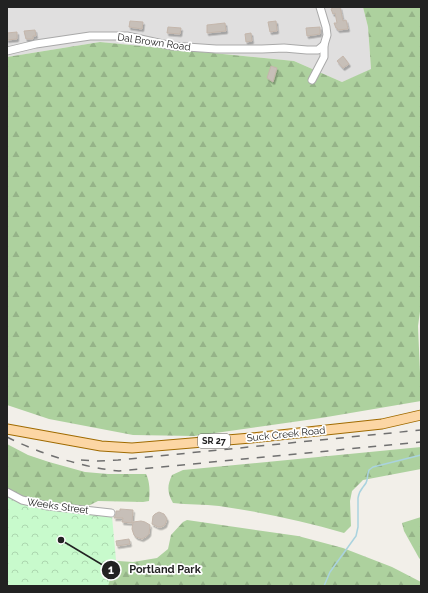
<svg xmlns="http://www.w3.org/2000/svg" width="428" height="593" font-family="Raleway,sans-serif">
	<defs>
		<pattern id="forest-firs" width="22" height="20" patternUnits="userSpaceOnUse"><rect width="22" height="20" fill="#add19e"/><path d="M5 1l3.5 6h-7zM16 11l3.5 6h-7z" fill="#95b388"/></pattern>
		<pattern id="park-crowns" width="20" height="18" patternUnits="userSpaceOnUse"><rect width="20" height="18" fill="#c8facc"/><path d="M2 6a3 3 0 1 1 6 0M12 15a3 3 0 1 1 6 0" fill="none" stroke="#acd6af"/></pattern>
		<filter id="shadow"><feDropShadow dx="1.5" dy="2.5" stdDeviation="0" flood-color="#0004"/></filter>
	</defs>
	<rect width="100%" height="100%" fill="#f2efe9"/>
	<path fill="#e0dfdf" d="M7 7H363L368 27 371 70 342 82 294 61 100 42 7 57Z"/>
	<g fill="url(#forest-firs)">
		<path d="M363 7H421V304L418 326 420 373 421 374V401L321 418 194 436 133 435 49 419 7 405V57L100 42 294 61 342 82 371 69 368 27Z"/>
		<path d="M7 444 28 455 49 462 85 472 108 474H146C150 482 150 492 149 501L143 502 98 501 88 506 54 505 38 502 21 496 7 488Z"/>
		<path d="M421 447V469L363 480 352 491 350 501 351 526 344 533C303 521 261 512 219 506 204 504 188 505 173 503 167 492 167 486 172 475L183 470Z"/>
		<path d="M421 517V560L419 558 404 531 402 523Z"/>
		<path d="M187 520 298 536 343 548 392 567 421 582V586H10L104 560 133 562 157 558 168 549 171 535 183 522Z"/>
	</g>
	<path fill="url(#park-crowns)" d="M7 496 17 502 43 508 112 516 116 560 108 586H7Z"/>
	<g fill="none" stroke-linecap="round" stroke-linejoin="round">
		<path stroke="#aad3df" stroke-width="1.5" d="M324 586 330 572 356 536 358 527V498C359 490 362 489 366 483 368 479 367 475 369 470L373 467 421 455"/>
	</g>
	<g fill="#c7bfb8" stroke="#c4b6ab" filter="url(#shadow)">
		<path d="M333 7H340L343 21 346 20 348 29 338 30 337 28H336L334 23H337L335 13 333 14 331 9 333 8Z"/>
		<path d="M130 21 143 22 142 29 129 27Z"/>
		<path d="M276 21 277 31 270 32 268 22Z"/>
		<path d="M225 23 226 31 207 33V25Z"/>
		<path d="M168 27 181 28 180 34 167 33Z"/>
		<path d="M320 27V34L307 36 306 28Z"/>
		<path d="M35 30 36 36H33V39H26L24 31Z"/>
		<path d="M17 32V39L7 40V33Z"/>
		<path d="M251 33 252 41 246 42 245 34Z"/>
		<path d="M343 56 349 64 343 68 337 61Z"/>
		<path d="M271 66 277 68 273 82 267 78Z"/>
		<path d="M120 509 133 510 132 523 122 522 123 518H114L116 514V511H120Z"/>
		<path d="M159 512 164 514 167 519 165 525 161 527H158L152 524 153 516 155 514Z"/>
		<path d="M141 521 145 522 150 525 149 534 147 536 142 539 136 537 134 535 132 529 133 522Z"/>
		<path d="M129 539 130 544 117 546 116 541Z"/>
	</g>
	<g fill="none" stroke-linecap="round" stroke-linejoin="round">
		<defs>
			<g id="minor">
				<path d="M7 51 36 44 90 36H127L172 46 216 49H262L284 48 307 50H318L324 45"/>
				<path d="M312 80 324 57V45L327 35 326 27 320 7"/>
				<path d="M7 492 22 500 48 506 111 513"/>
			</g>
			<path id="major" d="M7 429 101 446 132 448 251 438 382 424 421 415"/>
		</defs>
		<use href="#minor" stroke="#a9a9a9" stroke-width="9"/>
		<use href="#major" stroke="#a06b00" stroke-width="11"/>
		<use href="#minor" stroke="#fff" stroke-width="7"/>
		<use href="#major" stroke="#fcd6a4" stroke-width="9"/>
		<g stroke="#707070" stroke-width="1.5" stroke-dasharray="8 8" stroke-linecap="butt">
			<path d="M7 437C38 453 84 468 119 471L421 442"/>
			<path d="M81 460 98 461 118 460 421 430"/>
		</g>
	</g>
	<g text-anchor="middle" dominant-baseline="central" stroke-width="3.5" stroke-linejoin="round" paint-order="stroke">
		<rect fill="#fff" stroke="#646464" stroke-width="1" x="198" y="434" width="32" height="14" rx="3"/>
		<g font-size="9" font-weight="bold" fill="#222">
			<text x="214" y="441">SR 27</text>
		</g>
		<g font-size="10" fill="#222" stroke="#fff">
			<text transform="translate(154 42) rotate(8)">Dal Brown Road</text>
			<text transform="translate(286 434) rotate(-6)">Suck Creek Road</text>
			<text transform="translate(58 506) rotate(8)">Weeks Street</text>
		</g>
	</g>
	<path fill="none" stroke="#222" stroke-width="1.5" d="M61 540L111 570"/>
	<g fill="#222" stroke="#fff" stroke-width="1.5">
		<circle cx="61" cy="540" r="4"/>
		<circle cx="111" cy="570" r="10"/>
	</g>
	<g font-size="12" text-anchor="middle" font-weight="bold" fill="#fff">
		<text x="111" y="574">1</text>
	</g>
	<g font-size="11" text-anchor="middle" font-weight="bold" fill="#222" stroke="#fff" stroke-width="3.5" stroke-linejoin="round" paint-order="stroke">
		<text x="165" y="573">Portland Park</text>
	</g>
	<rect width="428" height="593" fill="none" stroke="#222222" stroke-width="16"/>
</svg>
